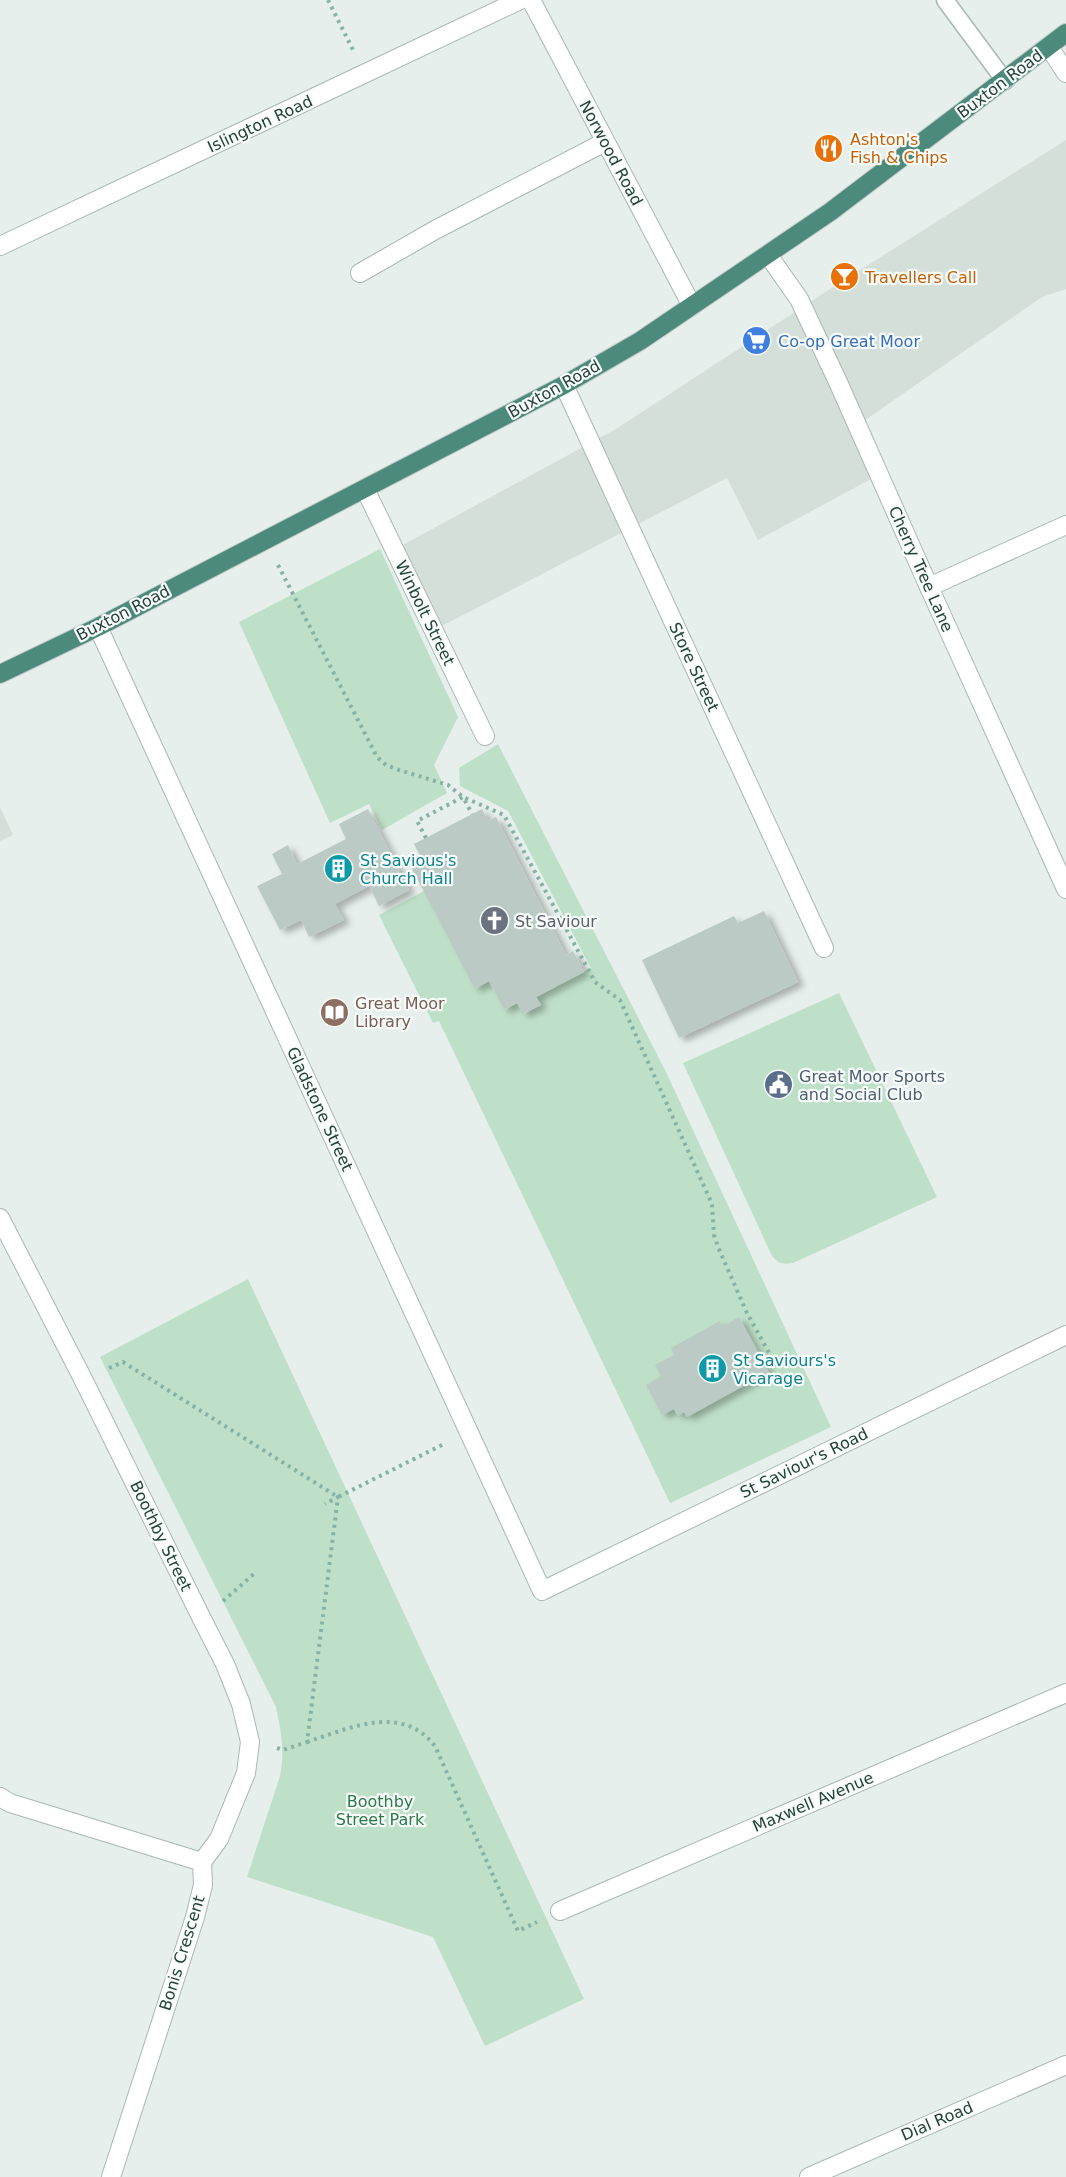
<svg xmlns="http://www.w3.org/2000/svg" width="1066" height="2177" font-family="'DejaVu Sans',sans-serif">
	<defs>
		<filter id="shadow"><feDropShadow dx="6" dy="4" stdDeviation="3" flood-color="#0004"/></filter>
	</defs>
	<rect width="100%" height="100%" fill="#e6efeb"/>
	<g fill="#d4dfda">
		<path d="M1066 140V289L1042 297 861 423 884 472 758 540 727 478 440 627 399 547 616 429 827 291Z"/>
		<path d="M0 807 13 835 0 841Z"/>
	</g>
	<g fill="#bfe0c8">
		<path d="M380 549 458 717 434 765 447 793 382 830 369 804 330 823 239 622Z"/>
		<path d="M498 744 666 1072 831 1427 670 1503 439 1021 433 1023 379 915 424 891 475 988 489 981 504 1010 517 1003 524 1014 541 1005 536 997 591 968 508 811 460 786 459 768Z"/>
		<path d="M839 993 937 1197 793 1263C782 1265 777 1263 771 1254L683 1063Z"/>
		<path d="M248 1279 584 1999 485 2046 433 1937 247 1877 280 1776C285 1752 281 1731 276 1707L100 1357Z"/>
	</g>
	<g fill="#bbcac4" filter="url(#shadow)">
		<path d="M368 809 409 890 379 906 369 886 335 904 344 920 309 937 301 920 280 930 257 886 282 874 272 854 288 845 297 864 346 839 339 824Z"/>
		<path d="M482 809 488 821 496 817 566 955 573 951 584 972 536 997 541 1005 523 1014 517 1003 504 1010 489 981 475 989 411 867 423 861 414 844Z"/>
		<path d="M764 911 798 982 679 1038 642 960 734 916 738 923Z"/>
		<path d="M739 1317 769 1372 687 1417 684 1412 678 1416 674 1409 662 1415 646 1385 661 1376 655 1365 674 1355 671 1348 720 1321 722 1327Z"/>
	</g>
	<g fill="none" stroke-linecap="round" stroke-linejoin="round">
		<defs>
			<path id="service" d="M945 0 1005 81"/>
			<g id="minor">
				<path d="M531 0 692 306"/>
				<path d="M1049 47 1066 73"/>
				<path d="M0 246 520 0"/>
				<path d="M768 255 799 299 838 382 929 587 1066 889"/>
				<path d="M360 273 435 230 605 142"/>
				<path d="M564 385 824 948"/>
				<path d="M365 489 485 736"/>
				<path d="M929 587 1066 525"/>
				<path d="M98 627 542 1591 1066 1335"/>
				<path d="M0 1218 83 1379 202 1619 225 1664 241 1704 250 1742 246 1773 219 1839 202 1862"/>
				<path d="M0 1797 10 1803 202 1862 203 1885 195 1917 111 2177"/>
				<path d="M560 1911 1066 1693"/>
				<path d="M809 2177 1066 2065"/>
			</g>
			<path id="trunk" d="M0 674 98 627 564 385 640 341 830 212 1066 33"/>
		</defs>
		<use href="#service" stroke="#a8b8b2" stroke-width="19"/>
		<use href="#minor" stroke="#a8b8b2" stroke-width="20"/>
		<use href="#trunk" stroke="#c2cac8" stroke-width="20"/>
		<g stroke="#86b3a5" stroke-width="4" stroke-dasharray="3 4.5" stroke-linecap="butt">
			<path d="M328 0 353 50"/>
			<path d="M278 565 377 757 386 765 396 769 448 785 463 797 504 815 595 982 620 1000 712 1204 714 1235 718 1247 747 1313 777 1367"/>
			<path d="M426 838 417 821 463 797 472 814"/>
			<path d="M109 1368 123 1362 338 1497 444 1444"/>
			<path d="M223 1601 255 1573"/>
			<path d="M307 1742C350 1728 401 1703 435 1746L518 1931 537 1922"/>
			<path d="M277 1748 283 1750 307 1742 338 1497 325 1504"/>
		</g>
		<use href="#service" stroke="#fff" stroke-width="16"/>
		<use href="#minor" stroke="#fff" stroke-width="18"/>
		<use href="#trunk" stroke="#4c8a7c" stroke-width="18"/>
	</g>
	<defs>
		<symbol id="restaurant-disc" viewBox="-11 -11 22 22"><circle r="9.5" fill="#e8710a" stroke="#f7fbf9"/><path d="M-5-6h1v4h1v-4h1v4h1v-4h1v5L-1.5 .5V6h-2V.5L-5-1ZM5-6V6H3V1.5H1.5Q1.5-4 5-6Z" fill="#fff"/></symbol>
		<symbol id="bar-disc" viewBox="-11 -11 22 22"><circle r="9.5" fill="#e8710a" stroke="#f7fbf9"/><path d="M-6-5H6L.8 .8V4.5H3.5V6h-7V4.5H-.8V.8Z" fill="#fff"/></symbol>
		<symbol id="supermarket-disc" viewBox="-11 -11 22 22"><circle r="9.5" fill="#3f7fe0" stroke="#f7fbf9"/><path d="M-6-5.5h2.5l.6 2H6L4.5 2H-2.5L-4.4-4H-6ZM-1.5 3.2a1.3 1.3 0 1 0 .1 0ZM3 3.2a1.3 1.3 0 1 0 .1 0Z" fill="#fff"/></symbol>
		<symbol id="building-disc" viewBox="-11 -11 22 22"><circle r="9.5" fill="#0f9aa8" stroke="#f7fbf9"/><path d="M-4-6H4V6H1V3H-1V6H-4ZM-2.5-4.3h1.7v1.8h-1.7ZM.8-4.3h1.7v1.8H.8ZM-2.5-1h1.7V.8h-1.7ZM.8-1h1.7V.8H.8Z" fill="#fff"/></symbol>
		<symbol id="church-disc" viewBox="-11 -11 22 22"><circle r="9.5" fill="#6b7280" stroke="#f7fbf9"/><path d="M-1.2-6h2.4v3.5h3.3v2.4h-3.3V6h-2.4V-.1h-3.3v-2.4h3.3Z" fill="#fff"/></symbol>
		<symbol id="library-disc" viewBox="-11 -11 22 22"><circle r="9.5" fill="#8d6e63" stroke="#f7fbf9"/><path d="M-6-4Q-3-5.5-.7-3.5V5Q-3 3-6 4ZM6-4Q3-5.5 .7-3.5V5Q3 3 6 4Z" fill="#fff"/></symbol>
		<symbol id="civic-disc" viewBox="-11 -11 22 22"><circle r="9.5" fill="#5c6f8a" stroke="#f7fbf9"/><path d="M-.6-6.5H3V-4.5H.6V-3L4-1V1h2V6H-6V1h2V-1L-.6-3ZM-1.2 2.5V6h2.4V2.5Z" fill="#fff"/></symbol>
	</defs>
	<g fill-rule="evenodd">
		<use href="#restaurant-disc" x="812" y="132" width="33" height="33"/>
		<use href="#bar-disc" x="828" y="260" width="33" height="33"/>
		<use href="#supermarket-disc" x="740" y="324" width="33" height="33"/>
		<use href="#building-disc" x="322" y="852" width="33" height="33"/>
		<use href="#church-disc" x="478" y="904" width="33" height="33"/>
		<use href="#library-disc" x="318" y="996" width="33" height="33"/>
		<use href="#civic-disc" x="762" y="1068" width="33" height="33"/>
		<use href="#building-disc" x="696" y="1352" width="33" height="33"/>
	</g>
	<g text-anchor="middle" dominant-baseline="central" stroke-width="4.5" stroke-linejoin="round" paint-order="stroke">
		<g font-size="16" fill="#24423a" stroke="#f7fbf9">
			<text transform="translate(1000 84) rotate(-37)">Buxton Road</text>
			<text transform="translate(260 124) rotate(-25)">Islington Road</text>
			<text transform="translate(611 153) rotate(62)">Norwood Road</text>
			<text transform="translate(554 389) rotate(-29)">Buxton Road</text>
			<text transform="translate(921 569) rotate(66)">Cherry Tree Lane</text>
			<text transform="translate(123 613) rotate(-27)">Buxton Road</text>
			<text transform="translate(425 613) rotate(64)">Winbolt Street</text>
			<text transform="translate(694 667) rotate(65)">Store Street</text>
			<text transform="translate(320 1109) rotate(65)">Gladstone Street</text>
			<text transform="translate(804 1463) rotate(-26)">St Saviour's Road</text>
			<text transform="translate(161 1536) rotate(64)">Boothby Street</text>
			<text transform="translate(813 1802) rotate(-23)">Maxwell Avenue</text>
			<text transform="translate(182 1953) rotate(-73)">Bonis Crescent</text>
			<text transform="translate(937 2121) rotate(-23)">Dial Road</text>
		</g>
		<g font-size="16" fill="#c56008" stroke="#f7fbf9" text-anchor="start">
			<text x="850" y="139">Ashton's<tspan x="850" dy="18">Fish &amp; Chips</tspan></text>
			<text x="865" y="277">Travellers Call</text>
		</g>
		<g font-size="16" fill="#366cbe" stroke="#f7fbf9" text-anchor="start">
			<text x="778" y="341">Co-op Great Moor</text>
		</g>
		<g font-size="16" fill="#0d838f" stroke="#f7fbf9" text-anchor="start">
			<text x="360" y="860">St Savious's<tspan x="360" dy="18">Church Hall</tspan></text>
			<text x="733" y="1360">St Saviours's<tspan x="733" dy="18">Vicarage</tspan></text>
		</g>
		<g font-size="16" fill="#5b616d" stroke="#f7fbf9" text-anchor="start">
			<text x="515" y="921">St Saviour</text>
		</g>
		<g font-size="16" fill="#785e54" stroke="#f7fbf9" text-anchor="start">
			<text x="355" y="1003">Great Moor<tspan x="355" dy="18">Library</tspan></text>
		</g>
		<g font-size="16" fill="#4e5e75" stroke="#f7fbf9" text-anchor="start">
			<text x="799" y="1076">Great Moor Sports<tspan x="799" dy="18">and Social Club</tspan></text>
		</g>
		<g font-size="16" fill="#2d7a4b" stroke="#f7fbf9">
			<text x="380" y="1801">Boothby<tspan x="380" dy="18">Street Park</tspan></text>
		</g>
	</g>
</svg>
